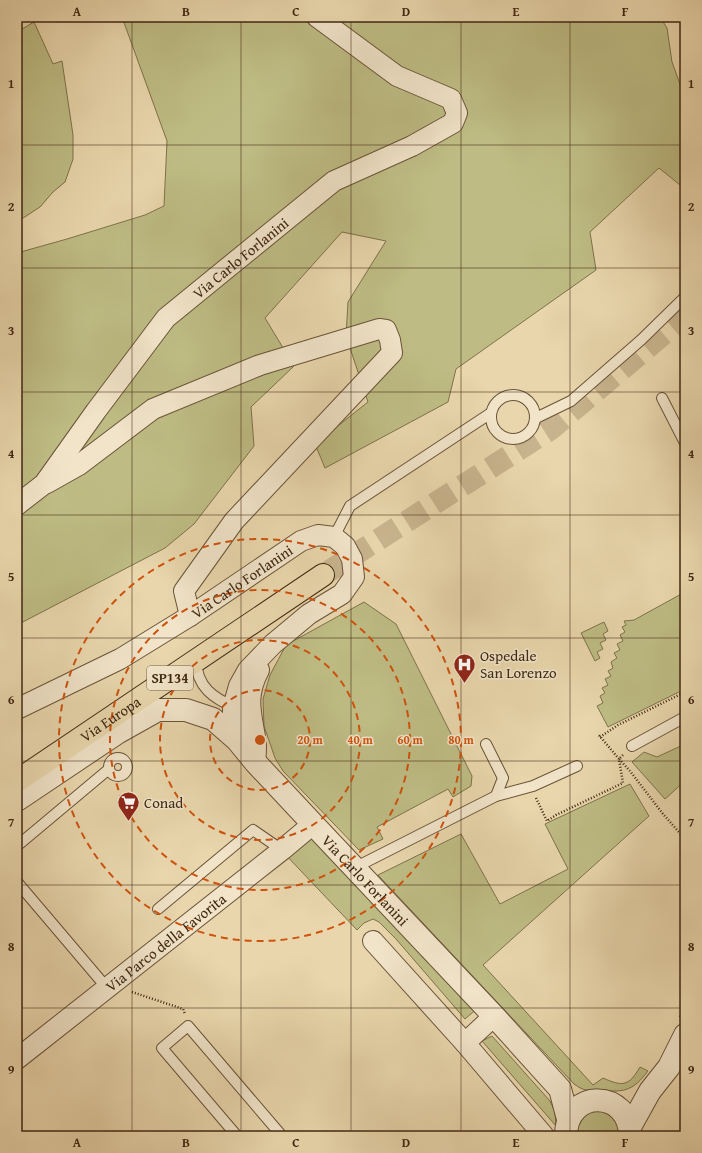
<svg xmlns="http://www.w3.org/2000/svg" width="702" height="1153" font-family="'Gentium Book Plus',serif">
	<rect width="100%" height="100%" fill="#e9d6ac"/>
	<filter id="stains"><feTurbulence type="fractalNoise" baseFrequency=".005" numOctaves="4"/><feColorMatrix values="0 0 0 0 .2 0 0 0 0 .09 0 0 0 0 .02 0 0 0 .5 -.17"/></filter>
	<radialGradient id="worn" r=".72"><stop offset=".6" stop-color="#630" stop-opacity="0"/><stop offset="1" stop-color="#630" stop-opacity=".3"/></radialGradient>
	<g fill="#bebc84" stroke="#7e724b">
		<path d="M122 17H660L667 28 672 62 685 98V189L659 168 590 232 596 270 456 369 448 402 325 468 315 444 368 402 346 336 348 302 386 241 342 232 265 318 294 366 251 407 254 446 194 524 165 548 17 625V253L67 239 145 215 164 206 167 141Z"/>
		<path d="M34 22 53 64 62 61 73 135V159L65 182 53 192 40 207 17 222V32Z"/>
		<path d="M685 592V689L608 727 597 706 603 703 600 696 605 693 602 688 608 685 605 679 611 676 608 671 613 668 611 662 617 658 614 653 620 650 617 644 623 641 620 635 625 632 622 627 626 625 624 621 634 620Z"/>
		<path d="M364 602 396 624 472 776 471 786 453 797 448 789 377 827 383 839 359 850 283 771 275 758 264 726 263 699 270 675 286 645Z"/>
		<path d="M604 622 608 631 603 634 606 640 600 643 603 649 597 652 600 658 595 661 581 633Z"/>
		<path d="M685 744V781L665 799 632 762 644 752 657 757Z"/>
		<path d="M630 784 649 816 483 965 593 1085 603 1078C623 1087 629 1086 640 1067L648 1071C638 1084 630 1092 612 1091 607 1091 602 1089 597 1090 585 1090 584 1091 574 1084L378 875 461 834 500 904 568 869 545 824Z"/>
		<path d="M311 827 479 1007 465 1019 396 939 379 922 373 919 364 923 357 930 282 851Z"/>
		<path d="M492 1036 550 1101 555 1112 556 1126 482 1041Z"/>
		<path d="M601 1109 615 1116 620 1136H576C578 1116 582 1113 601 1109Z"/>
	</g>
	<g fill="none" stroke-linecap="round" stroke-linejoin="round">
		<path stroke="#c7b38d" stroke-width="22" stroke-dasharray="22 11" stroke-linecap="butt" d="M323 575 551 429 685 316"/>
		<defs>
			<g id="service">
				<circle cx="513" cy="417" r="22"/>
				<path d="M662 398 685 443"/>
				<path d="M536 418 571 401 641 340 685 297"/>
				<path d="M334 537 350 506 491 413"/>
				<path d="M196 661C197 687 213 698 236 708"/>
				<path d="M486 744 503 778 496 796"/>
				<path d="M632 746 685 717"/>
				<circle cx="118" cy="767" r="9"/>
				<path d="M17 846 109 769"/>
				<path d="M354 868 496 796 533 786 577 766"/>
				<path d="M17 882 107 988"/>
				<path d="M158 909 253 830 282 850"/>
				<path d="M237 1136 162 1048 188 1026 282 1136"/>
			</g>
			<g id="minor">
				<path d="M47 483 79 465 153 409 260 365 379 329 386 330 390 340 392 353 234 521 184 591 190 616"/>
				<path id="s1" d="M17 505 44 484 96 411 166 318 334 181 412 146 453 123 457 113 451 99 397 76 317 17"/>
				<path id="s2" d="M17 709 120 659 190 616 301 541 318 535 334 537 345 546 352 559 354 577 342 594 309 614 273 644 248 670 239 686 233 707V719L237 740"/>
				<path d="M255 762C256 756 256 749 256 743 252 715 244 698 259 670"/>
				<path d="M373 941 465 1043 544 1136"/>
				<path d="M465 1043 494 1016"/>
				<path id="s3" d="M17 1059 282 850 313 824"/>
			</g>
			<g id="tertiary">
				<path id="s4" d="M17 800 117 733 158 710H186L213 719 237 740 255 762 313 824 494 1016 560 1089 568 1119"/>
				<path d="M630 1127 650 1091 669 1067 685 1035"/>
				<path d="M566 1136C566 1088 630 1089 630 1136"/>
			</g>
			<g id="primary">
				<path id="s5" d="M17 781 323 575"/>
			</g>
		</defs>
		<use href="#service" stroke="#6a5338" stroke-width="12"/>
		<use href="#minor" stroke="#6a5338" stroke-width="22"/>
		<use href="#tertiary" stroke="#6a5338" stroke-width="24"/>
		<use href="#primary" stroke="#3f2712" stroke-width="24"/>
		<g stroke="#3f2712" stroke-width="2.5" stroke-dasharray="1 2" stroke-linecap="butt">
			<path d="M600 737 618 725 685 692"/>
			<path d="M623 755 619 759 630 771 663 814 685 839"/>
			<path d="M536 798 547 821 556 815 623 783 619 759 598 734"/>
			<path d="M132 992 183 1009 185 1014"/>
			<path d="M680 1017 685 1007"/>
		</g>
		<use href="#service" stroke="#f1e4c9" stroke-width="10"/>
		<use href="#minor" stroke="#f1e4c9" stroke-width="20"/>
		<use href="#tertiary" stroke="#f1e4c9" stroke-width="22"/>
		<use href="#primary" stroke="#e9d6ac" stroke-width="22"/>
	</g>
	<path fill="none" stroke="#3f2712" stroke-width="1" stroke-opacity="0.55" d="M132 17V1136M241 17V1136M351 17V1136M461 17V1136M570 17V1136M17 145H685M17 268H685M17 392H685M17 515H685M17 638H685M17 761H685M17 885H685M17 1008H685"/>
	<g fill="none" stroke="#cf520d" stroke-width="2" stroke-dasharray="7 5">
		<circle cx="260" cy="740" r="50"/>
		<circle cx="260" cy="740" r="100"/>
		<circle cx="260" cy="740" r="150"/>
		<circle cx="260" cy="740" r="201"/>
	</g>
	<defs>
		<symbol id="hospital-pin" viewBox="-11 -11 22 30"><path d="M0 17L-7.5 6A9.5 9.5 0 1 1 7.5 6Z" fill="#8f2418" stroke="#f1e4c9"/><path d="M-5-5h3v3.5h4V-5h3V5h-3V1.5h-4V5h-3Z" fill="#fff"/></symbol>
		<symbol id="supermarket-pin" viewBox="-11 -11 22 30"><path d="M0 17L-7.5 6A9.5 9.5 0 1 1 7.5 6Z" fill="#8f2418" stroke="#f1e4c9"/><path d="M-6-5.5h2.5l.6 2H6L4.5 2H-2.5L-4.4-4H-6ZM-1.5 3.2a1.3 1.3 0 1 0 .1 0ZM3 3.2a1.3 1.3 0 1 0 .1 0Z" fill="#fff"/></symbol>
	</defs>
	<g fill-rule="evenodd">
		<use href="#hospital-pin" x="452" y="652" width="25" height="34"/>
		<use href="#supermarket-pin" x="116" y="790" width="25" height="34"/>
	</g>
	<g text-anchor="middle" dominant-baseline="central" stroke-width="3" stroke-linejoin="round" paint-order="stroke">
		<rect fill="#f1e4c9" stroke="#746049" stroke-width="1" x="147" y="666" width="46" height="24" rx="3"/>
		<g font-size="14" font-weight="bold" fill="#3f2712">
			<text x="170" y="678">SP134</text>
		</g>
		<g font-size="15" fill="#3f2712" stroke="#f1e4c9">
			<text stroke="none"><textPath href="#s1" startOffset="336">Via Carlo Forlanini</textPath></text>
			<text stroke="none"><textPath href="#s2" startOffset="259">Via Carlo Forlanini</textPath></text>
			<text stroke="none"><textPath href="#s5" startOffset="112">Via Europa</textPath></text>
			<text stroke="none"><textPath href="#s4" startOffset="446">Via Carlo Forlanini</textPath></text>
			<text stroke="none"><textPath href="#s3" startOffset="189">Via Parco della Favorita</textPath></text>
		</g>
		<g font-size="15" fill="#3f2712" stroke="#f1e4c9" text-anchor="start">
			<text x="480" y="655">Ospedale<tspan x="480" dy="17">San Lorenzo</tspan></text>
			<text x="144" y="802">Conad</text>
		</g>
	</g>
	<circle cx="260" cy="740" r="6" fill="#cf520d" stroke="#f1e4c9" stroke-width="2"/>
	<g font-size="12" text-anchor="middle" font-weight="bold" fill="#cf520d" stroke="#f1e4c9" stroke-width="3" stroke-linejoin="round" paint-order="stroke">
		<text x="310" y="744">20 m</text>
		<text x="360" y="744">40 m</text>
		<text x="410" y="744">60 m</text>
		<text x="461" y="744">80 m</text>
	</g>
	<rect width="702" height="1153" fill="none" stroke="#e9d6ac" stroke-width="44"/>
	<rect x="22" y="22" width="658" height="1109" fill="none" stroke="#3f2712" stroke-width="1.5"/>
	<g font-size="13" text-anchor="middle" font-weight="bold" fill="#3f2712">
		<text x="77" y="16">A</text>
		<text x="186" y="16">B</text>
		<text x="296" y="16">C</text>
		<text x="406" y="16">D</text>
		<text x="516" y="16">E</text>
		<text x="625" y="16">F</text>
		<text x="11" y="88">1</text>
		<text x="691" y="88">1</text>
		<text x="11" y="211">2</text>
		<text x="691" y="211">2</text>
		<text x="11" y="335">3</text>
		<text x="691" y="335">3</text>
		<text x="11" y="458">4</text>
		<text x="691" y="458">4</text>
		<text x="11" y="581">5</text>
		<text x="691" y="581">5</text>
		<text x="11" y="704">6</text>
		<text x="691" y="704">6</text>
		<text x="11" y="827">7</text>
		<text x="691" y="827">7</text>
		<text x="11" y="951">8</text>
		<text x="691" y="951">8</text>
		<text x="11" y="1074">9</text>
		<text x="691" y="1074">9</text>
		<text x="77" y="1147">A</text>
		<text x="186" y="1147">B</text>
		<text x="296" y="1147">C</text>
		<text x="406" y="1147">D</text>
		<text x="516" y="1147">E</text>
		<text x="625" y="1147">F</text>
	</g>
	<rect width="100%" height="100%" filter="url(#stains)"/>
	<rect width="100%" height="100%" fill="url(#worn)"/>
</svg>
